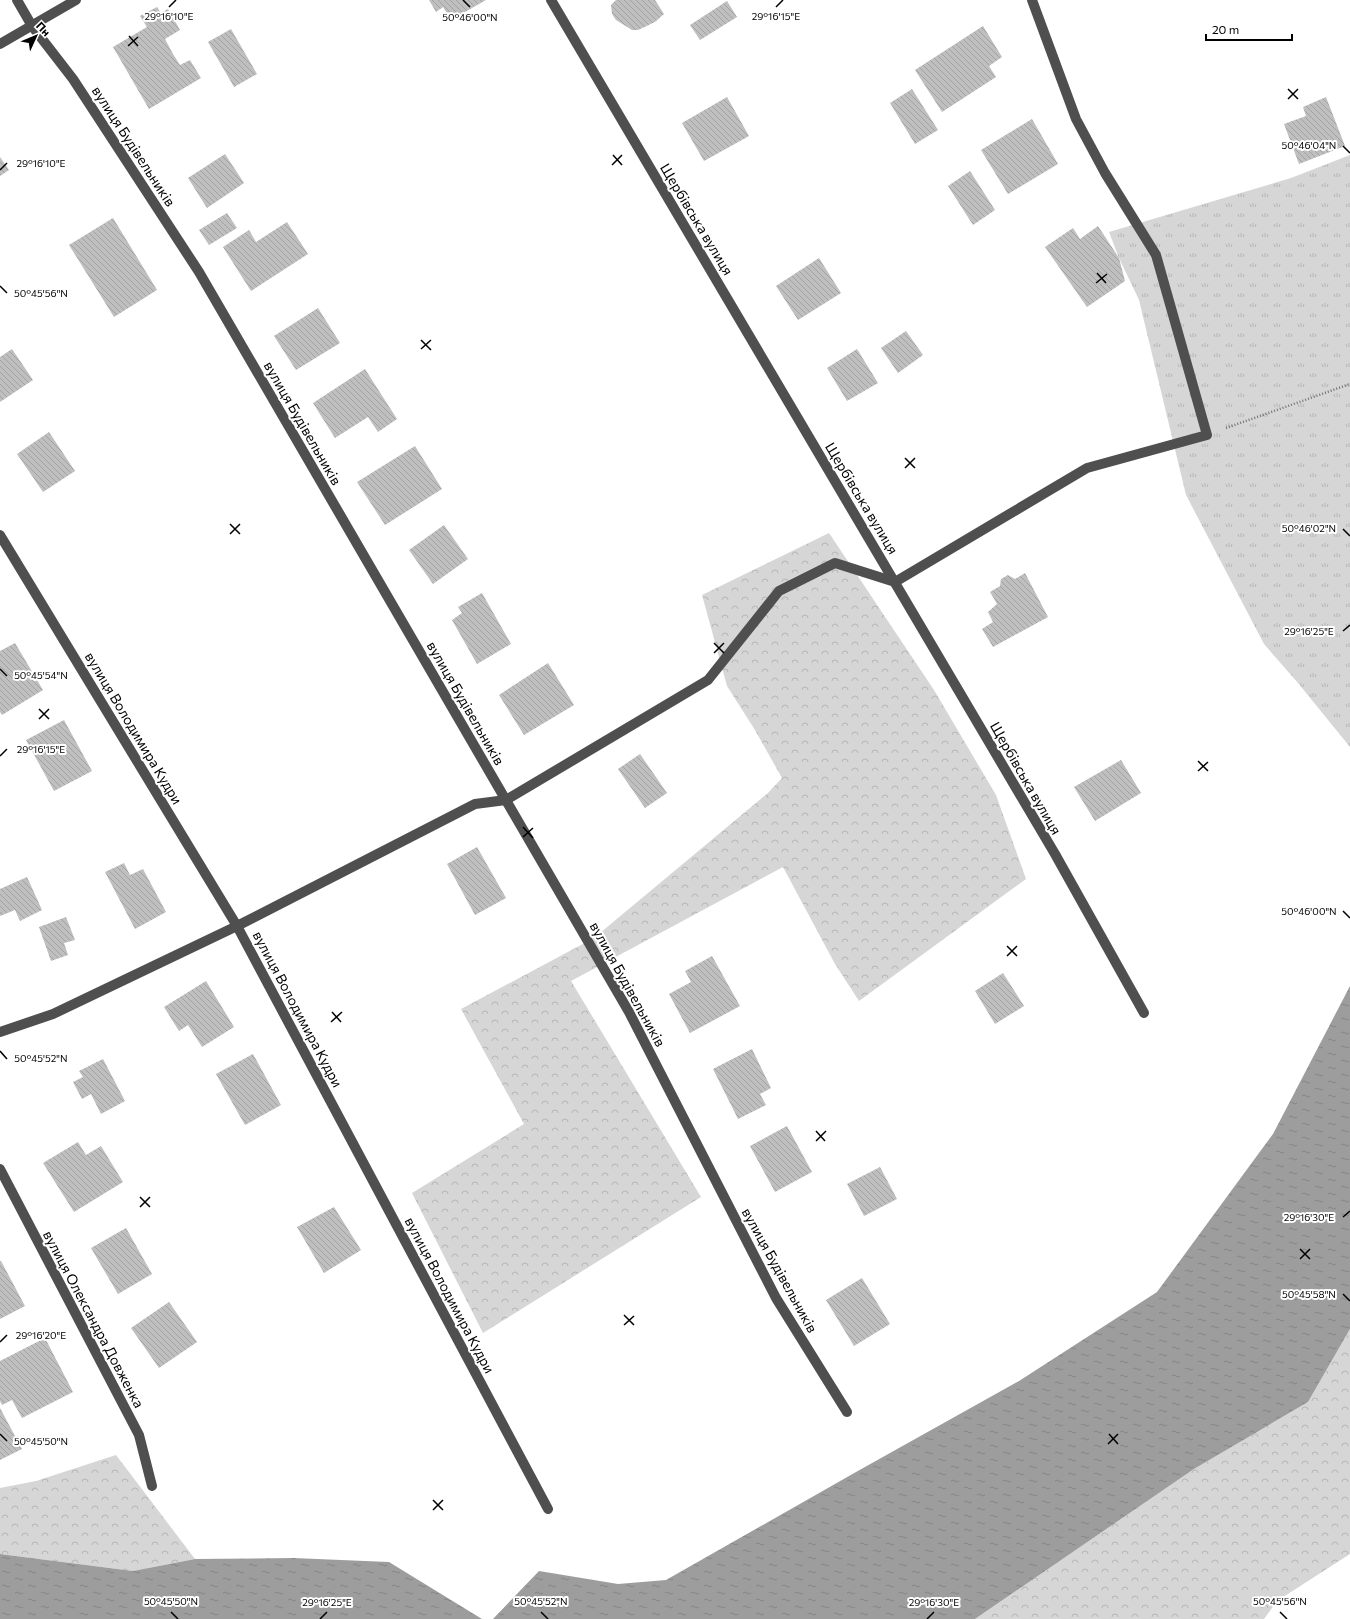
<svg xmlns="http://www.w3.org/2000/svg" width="1350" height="1619" font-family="Commissioner,sans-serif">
	<defs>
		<pattern id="grass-tufts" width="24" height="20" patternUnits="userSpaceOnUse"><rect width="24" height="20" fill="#d6d6d6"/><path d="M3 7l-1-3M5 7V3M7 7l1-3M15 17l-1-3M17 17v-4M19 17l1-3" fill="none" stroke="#b6b6b6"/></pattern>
		<pattern id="forest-crowns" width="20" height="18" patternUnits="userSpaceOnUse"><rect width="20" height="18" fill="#d6d6d6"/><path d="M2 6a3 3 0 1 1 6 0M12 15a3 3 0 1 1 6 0" fill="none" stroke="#b6b6b6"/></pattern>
		<pattern id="water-ripples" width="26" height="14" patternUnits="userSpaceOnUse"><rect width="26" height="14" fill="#9d9d9d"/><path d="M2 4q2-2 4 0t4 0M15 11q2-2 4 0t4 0" fill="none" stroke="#858585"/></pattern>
		<pattern id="building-back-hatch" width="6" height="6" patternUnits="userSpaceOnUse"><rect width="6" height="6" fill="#bfbfbf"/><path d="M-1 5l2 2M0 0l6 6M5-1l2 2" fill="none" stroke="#a2a2a2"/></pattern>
	</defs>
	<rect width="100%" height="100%" fill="#fff"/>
	<path fill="url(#grass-tufts)" d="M1350 155V747L1298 683 1264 644 1186 495 1139 300 1119 258 1109 232 1291 178Z"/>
	<g fill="url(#forest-crowns)">
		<path d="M829 533 934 690 996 795 1026 879 859 1001 835 964 783 867 571 981 701 1197 483 1333 412 1193 524 1124 461 1009 594 938 768 793 782 778 755 730 727 686 702 595Z"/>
		<path d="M1350 1329V1554L1277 1601 1264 1619H975L1194 1469 1308 1402Z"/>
		<path d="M116 1455 195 1559 133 1571 0 1554V1488L36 1481Z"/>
	</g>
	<g fill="url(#water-ripples)">
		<path d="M1350 986V1329L1308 1402 1194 1469 975 1619H493L539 1571 618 1584 666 1580 856 1472 1019 1381 1157 1292 1273 1134Z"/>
		<path d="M0 1554 133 1571 195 1559 293 1558 389 1562 482 1619H0Z"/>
	</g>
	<g fill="url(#building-back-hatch)">
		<path d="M429 0H486L451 20 443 7 436 12Z"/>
		<path d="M616 0H655L664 14 655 22 638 30H632L616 20 612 14 611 5Z"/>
		<path d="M727 1 737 17 700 40 690 25Z"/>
		<path d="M157 7 161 13 168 9 180 30 165 39 173 54 180 65 190 60 201 78 149 109 113 47 147 27 140 16Z"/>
		<path d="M983 26 1002 57 989 66 996 77 942 112 915 70Z"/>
		<path d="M231 29 257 74 234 87 208 42Z"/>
		<path d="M912 89 938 130 915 144 890 103Z"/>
		<path d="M727 97 749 136 704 161 682 123Z"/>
		<path d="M1326 97 1345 146 1299 164 1284 124 1306 116 1303 107Z"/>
		<path d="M1032 119 1058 164 1008 194 981 150Z"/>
		<path d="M225 154 244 183 207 208 188 178Z"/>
		<path d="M0 157 9 170 0 176Z"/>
		<path d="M970 171 995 210 973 225 948 186Z"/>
		<path d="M227 213 237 228 209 245 199 230Z"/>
		<path d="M113 218 157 290 114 317 69 245Z"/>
		<path d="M287 222 308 254 251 291 223 247 249 230 256 242Z"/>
		<path d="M1098 226 1119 258 1125 281 1087 307 1045 247 1073 228 1080 239Z"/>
		<path d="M819 258 841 293 798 320 776 286Z"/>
		<path d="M318 308 340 343 296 370 274 336Z"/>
		<path d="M906 331 923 355 898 373 881 348Z"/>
		<path d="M12 349 33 380 0 402V357Z"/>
		<path d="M857 349 878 383 847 401 827 368Z"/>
		<path d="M365 369 397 419 378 432 368 417 335 438 313 403Z"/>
		<path d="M49 432 75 471 43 492 17 454Z"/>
		<path d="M415 446 442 489 385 525 357 482Z"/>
		<path d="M444 525 468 559 433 584 409 550Z"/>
		<path d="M1025 573 1048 617 993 647 982 629 993 622 988 612 997 604 990 592 1000 586 1001 579 1008 575 1015 579Z"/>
		<path d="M482 593 511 644 477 664 452 620 462 613 458 607Z"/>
		<path d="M15 643 43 690 2 715 0 712V651Z"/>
		<path d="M548 663 574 705 524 735 499 695Z"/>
		<path d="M64 720 92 771 54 791 26 740Z"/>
		<path d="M640 754 667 793 645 808 618 769Z"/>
		<path d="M1121 760 1141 793 1095 821 1074 787Z"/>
		<path d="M477 847 506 898 475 915 447 864Z"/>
		<path d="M124 863 130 875 143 869 166 912 135 929 105 872Z"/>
		<path d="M27 877 42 910 20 921 15 910 0 916V889Z"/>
		<path d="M66 917 75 940 64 943 68 955 51 961 39 927Z"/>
		<path d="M712 956 740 1006 690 1033 669 994 691 982 685 971Z"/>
		<path d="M1003 973 1024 1006 995 1024 975 991Z"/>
		<path d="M206 981 234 1027 202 1047 188 1025 179 1031 164 1007Z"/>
		<path d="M752 1049 771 1088 760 1094 766 1105 738 1119 713 1069Z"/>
		<path d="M253 1054 281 1105 245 1125 216 1074Z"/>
		<path d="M103 1059 125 1101 101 1114 91 1094 82 1099 73 1082 83 1077 79 1071Z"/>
		<path d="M787 1126 812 1172 775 1192 750 1146Z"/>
		<path d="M78 1142 86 1155 101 1146 123 1182 74 1212 43 1163Z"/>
		<path d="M880 1167 897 1199 864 1216 847 1184Z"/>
		<path d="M334 1207 361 1250 324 1273 297 1227Z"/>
		<path d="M126 1228 152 1274 118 1294 91 1248Z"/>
		<path d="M0 1261H1L25 1306 0 1319Z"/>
		<path d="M862 1278 890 1324 854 1346 826 1300Z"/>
		<path d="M169 1302 197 1342 159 1368 131 1328Z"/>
		<path d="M45 1338 73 1392 22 1418 12 1400 2 1405 0 1401V1361Z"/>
		<path d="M0 1408 22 1449 0 1460Z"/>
	</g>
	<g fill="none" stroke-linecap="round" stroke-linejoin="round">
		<path stroke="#717171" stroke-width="2.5" stroke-dasharray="1 2" stroke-linecap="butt" d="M1226 428 1350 384"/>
		<g stroke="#4f4f4f" stroke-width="10">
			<path d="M17 0 32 26 73 79 199 272 629 1012 776 1298 847 1412"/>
			<path d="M551 0 1055 854 1144 1013"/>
			<path d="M0 44 76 0"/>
			<path d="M0 535 237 926 548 1509"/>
			<path d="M0 1032 53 1014 237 926 475 804 506 800 708 680 779 591 835 563 895 582 1087 468 1207 435 1156 255 1105 173 1076 119 1032 0"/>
			<path d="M0 1169 139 1435 152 1486"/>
		</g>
	</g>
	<path fill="none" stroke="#000" stroke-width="1.5" d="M463 0 470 7M169 7 176 0M776 7 783 0M129 36 138 46M128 46 138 37M1288 89 1298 99M1288 99 1298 89M1343 146 1350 153M613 155 622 165M612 165 622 155M0 170 7 163M1097 273 1106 283M1096 283 1107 274M0 286 7 293M421 340 431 350M421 349 431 340M905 458 915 468M905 468 915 458M230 524 240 534M1343 529 1350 536M230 534 240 524M1343 631 1350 625M714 643 724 653M714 653 724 643M0 669 7 676M39 709 49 719M39 719 49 709M0 756 7 749M1198 761 1208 771M1198 771 1208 762M523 827 533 838M523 837 533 828M1343 911 1350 918M1007 946 1017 956M1007 956 1017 946M332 1012 341 1022M331 1022 342 1012M0 1051 7 1059M816 1131 825 1141M816 1141 826 1131M140 1197 150 1207M140 1207 150 1197M1343 1217 1350 1211M1300 1249 1310 1259M1300 1259 1310 1249M1343 1294 1350 1301M624 1315 634 1325M624 1325 634 1316M0 1342 7 1335M0 1434 7 1441M1109 1434 1118 1444M1108 1444 1118 1434M433 1500 443 1510M433 1510 443 1500M171 1612 178 1619M541 1612 548 1619M1280 1612 1287 1619M320 1619 327 1612M927 1619 934 1612"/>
	<g text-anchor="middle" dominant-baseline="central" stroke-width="4" stroke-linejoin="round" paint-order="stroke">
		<g font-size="14" fill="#000" stroke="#fff">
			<text transform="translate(134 146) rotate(57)">вулиця Будівельників</text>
			<text transform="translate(697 219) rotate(59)">Щербівська вулиця</text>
			<text transform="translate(303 423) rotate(60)">вулиця Будівельників</text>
			<text transform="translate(862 498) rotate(59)">Щербівська вулиця</text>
			<text transform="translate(466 703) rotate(60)">вулиця Будівельників</text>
			<text transform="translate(134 728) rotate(59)">вулиця Володимира Кудри</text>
			<text transform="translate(1026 778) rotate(60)">Щербівська вулиця</text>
			<text transform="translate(628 984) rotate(61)">вулиця Будівельників</text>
			<text transform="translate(298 1009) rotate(62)">вулиця Володимира Кудри</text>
			<text transform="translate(780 1270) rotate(61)">вулиця Будівельників</text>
			<text transform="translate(450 1295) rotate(62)">вулиця Володимира Кудри</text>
			<text transform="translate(94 1319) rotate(62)">вулиця Олександра Довженка</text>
		</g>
	</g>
	<g font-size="10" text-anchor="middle" fill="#000" stroke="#fff" stroke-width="4" stroke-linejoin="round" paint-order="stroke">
		<text x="169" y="20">29°16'10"E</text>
		<text x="776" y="20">29°16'15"E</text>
		<text x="470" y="21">50°46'00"N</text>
		<text x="1309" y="149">50°46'04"N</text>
		<text x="41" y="167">29°16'10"E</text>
		<text x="41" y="297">50°45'56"N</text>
		<text x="1309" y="532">50°46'02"N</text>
		<text x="1309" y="635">29°16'25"E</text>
		<text x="41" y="679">50°45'54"N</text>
		<text x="41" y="753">29°16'15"E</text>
		<text x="1309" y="915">50°46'00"N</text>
		<text x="41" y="1062">50°45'52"N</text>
		<text x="1309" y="1221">29°16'30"E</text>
		<text x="1309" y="1298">50°45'58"N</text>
		<text x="41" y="1339">29°16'20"E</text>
		<text x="41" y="1445">50°45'50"N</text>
		<text x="171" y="1605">50°45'50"N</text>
		<text x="541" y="1605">50°45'52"N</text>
		<text x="1280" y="1605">50°45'56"N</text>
		<text x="327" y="1606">29°16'25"E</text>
		<text x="934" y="1606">29°16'30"E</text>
	</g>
	<g transform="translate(36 36) rotate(46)" stroke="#ffffff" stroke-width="3" paint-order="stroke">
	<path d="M0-3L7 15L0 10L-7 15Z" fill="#000000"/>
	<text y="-6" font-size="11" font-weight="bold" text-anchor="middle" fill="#000000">Пн</text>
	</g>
	<path d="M1206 34v6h86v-6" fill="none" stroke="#000000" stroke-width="2"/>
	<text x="1212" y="34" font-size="12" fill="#000000" stroke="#ffffff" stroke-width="3" paint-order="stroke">20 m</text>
</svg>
